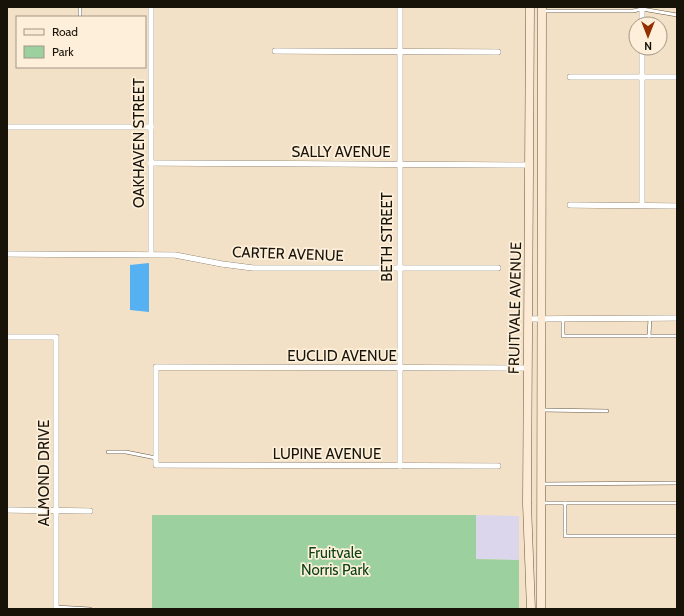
<svg xmlns="http://www.w3.org/2000/svg" width="684" height="616" font-family="Cabin,sans-serif">
	<rect width="100%" height="100%" fill="#f3e1c7"/>
	<path fill="#dcd6ec" d="M476 515 519 516V560L476 559Z"/>
	<path fill="#9cd19f" d="M152 515H476V559L519 560V609H152Z"/>
	<path fill="#55b1f2" d="M149 263V312L130 310V265Z"/>
	<g fill="none" stroke-linecap="round" stroke-linejoin="round">
		<defs>
			<g id="service">
				<path d="M80 7V17"/>
				<path d="M543 11H633L642 9 677 15"/>
				<path d="M563 318V336H677"/>
				<path d="M649 336 650 318"/>
				<path d="M543 410 607 411"/>
				<path d="M108 452H126L156 458"/>
				<path d="M542 484 677 483"/>
				<path d="M542 503H565V536H677"/>
				<path d="M565 503H677"/>
				<path d="M56 607 90 609"/>
			</g>
			<g id="minor">
				<path d="M400 7V466"/>
				<path d="M642 24V7"/>
				<path d="M275 51 498 52"/>
				<path d="M570 77H677"/>
				<path d="M7 127H151"/>
				<path d="M151 163 530 165"/>
				<path d="M570 205 677 206"/>
				<path d="M642 205V48"/>
				<path d="M7 254 175 255 222 264 253 268H498"/>
				<path d="M151 254V7"/>
				<path d="M528 319 677 318"/>
				<path d="M7 337H56V609"/>
				<path d="M498 466 156 465V367L528 368"/>
				<path d="M7 510 90 511"/>
			</g>
			<g id="secondary">
				<path d="M530 7 527 504 531 609"/>
				<path d="M541 609 542 7"/>
			</g>
		</defs>
		<use href="#service" stroke="#685942" stroke-width="4"/>
		<use href="#minor" stroke="#685942" stroke-width="6"/>
		<use href="#secondary" stroke="#685942" stroke-width="9"/>
		<use href="#service" stroke="#fff" stroke-width="3"/>
		<use href="#minor" stroke="#fff" stroke-width="5.5"/>
		<use href="#secondary" stroke="#fcead5" stroke-width="8"/>
	</g>
	<g text-anchor="middle" dominant-baseline="central" stroke-width="3.5" stroke-linejoin="round" paint-order="stroke">
		<g font-size="15" fill="#181309" stroke="#fdefda">
			<text transform="translate(139 143) rotate(-90)">OAKHAVEN STREET</text>
			<text x="341" y="152">SALLY AVENUE</text>
			<text transform="translate(387 237) rotate(-90)">BETH STREET</text>
			<text transform="translate(288 254) rotate(2)">CARTER AVENUE</text>
			<text transform="translate(515 308) rotate(-89)">FRUITVALE AVENUE</text>
			<text x="342" y="356">EUCLID AVENUE</text>
			<text x="327" y="454">LUPINE AVENUE</text>
			<text transform="translate(44 473) rotate(-90)">ALMOND DRIVE</text>
		</g>
		<g font-size="15" fill="#094315" stroke="#fdefda">
			<text x="335" y="553">Fruitvale<tspan x="335" dy="17">Norris Park</tspan></text>
		</g>
	</g>
	<rect width="684" height="616" fill="none" stroke="#181309" stroke-width="16"/>
	<rect x="16" y="16" width="130" height="52" fill="#fdefda" stroke="#a19786"/>
	<rect x="24" y="29" width="20" height="6" fill="#fcead5" stroke="#a19786"/>
	<text x="52" y="36" font-size="12" fill="#181309">Road</text>
	<rect x="24" y="46" width="20" height="12" fill="#9cd19f" stroke="#a19786"/>
	<text x="52" y="56" font-size="12" fill="#181309">Park</text>
	<g transform="translate(648 36) rotate(180)"><circle r="19" fill="#fdefda" stroke="#a19786"/>
	<path d="M0-3L7 15L0 10L-7 15Z" fill="#942f00"/>
	<text y="-6" font-size="11" font-weight="bold" text-anchor="middle" fill="#181309">N</text>
	</g>
</svg>
